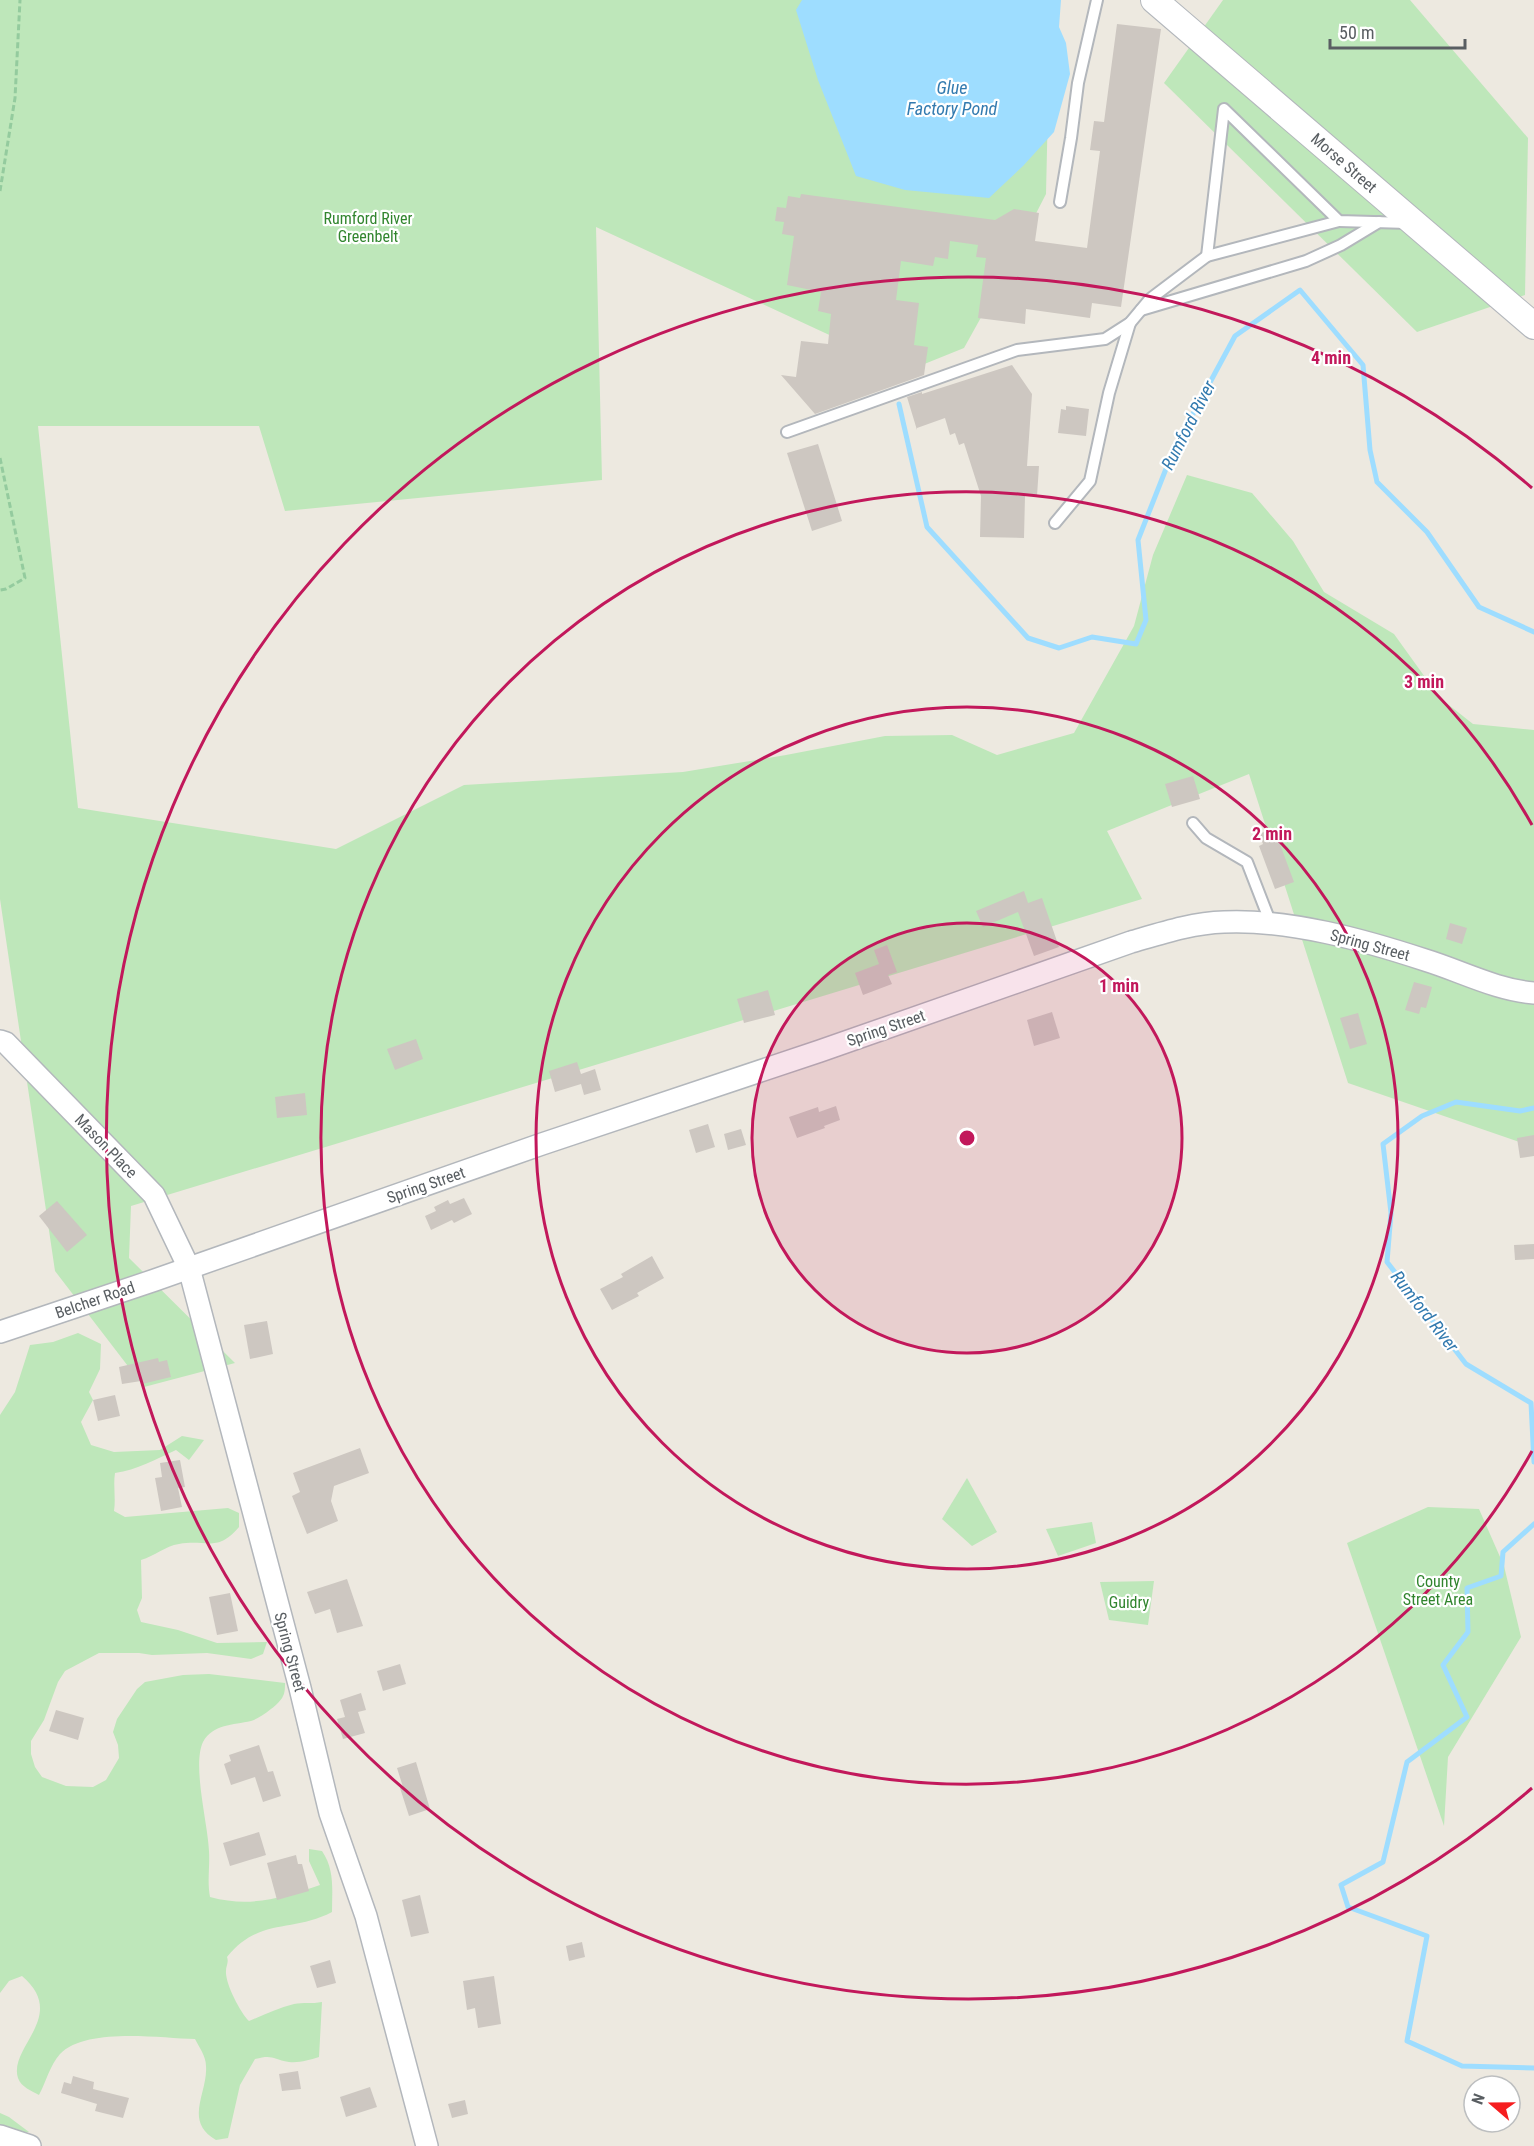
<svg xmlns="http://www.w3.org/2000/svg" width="1534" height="2146" font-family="'Roboto Condensed',sans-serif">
	<rect width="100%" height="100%" fill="#ede9e0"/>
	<g fill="#bee7ba">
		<path d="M0 0H1057L1048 106 1046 194 1004 276 964 348 907 371 596 227 602 480 285 511 259 426H38L78 808 336 849 464 785 683 772 786 755 885 736 952 735 997 755 1074 733 1134 626 1153 555 1187 475 1252 493 1293 541 1324 592 1394 634 1440 698 1473 724 1534 730V1147L1348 1083 1249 774 1107 831 1142 899 131 1206 129 1258 235 1363 144 1387 55 1271 0 899Z"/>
		<path d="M1223 0H1410L1528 138 1525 295 1417 332 1164 83Z"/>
		<path d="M78 1333 101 1344 100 1369 89 1392 93 1400 81 1422 91 1445 114 1452 160 1450 182 1436 204 1440 189 1460 176 1450C156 1459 137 1470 115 1473 113 1486 116 1498 114 1511L125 1517 228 1508 239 1513V1527C217 1553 207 1539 179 1544 165 1546 155 1556 141 1560L142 1598 137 1610 141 1622 178 1630 217 1643 267 1642 263 1654 251 1659 207 1653 152 1655 139 1653H99L65 1671 58 1682 44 1720 31 1741V1754L35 1767 42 1777 66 1786 93 1787 106 1780 119 1758 118 1745 113 1732 117 1719 137 1689 145 1682 183 1675 209 1674 285 1683C285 1687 285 1693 283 1696 280 1704 259 1719 251 1721 233 1725 213 1724 203 1742 192 1765 208 1824 209 1851 210 1867 207 1881 210 1897 251 1908 281 1898 320 1885L309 1861V1849L322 1851C335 1870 332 1890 332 1912 292 1933 259 1917 227 1957 229 1963 226 1965 226 1971 225 1983 240 2012 249 2021 264 2015 278 2008 294 2004 303 2002 312 2004 322 2002L319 2057C309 2060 300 2063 289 2062 272 2059 273 2054 255 2059L240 2085 228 2138 216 2140C183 2121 208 2093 206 2066 206 2056 199 2047 195 2039 159 2038 86 2027 60 2054 50 2065 46 2082 39 2095 32 2091 21 2087 18 2078 8 2047 69 2016 22 1976L9 1981 0 1993V1415L15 1392 30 1345 53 1342Z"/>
		<path d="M967 1478 997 1532 972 1546 942 1519Z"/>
		<path d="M1428 1507 1479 1509 1504 1566 1521 1637 1448 1757 1444 1826 1347 1543Z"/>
		<path d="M1092 1522 1096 1543 1058 1556 1046 1529Z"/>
		<path d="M1154 1581 1148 1625 1109 1620 1100 1582Z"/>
		<path d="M0 2113 9 2117 29 2132 15 2133 0 2131Z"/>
	</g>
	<path fill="#9eddff" d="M802 0H1061L1059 27 1066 43 1070 74 1054 132 1023 166 989 198 905 190 856 176 818 80 796 10Z"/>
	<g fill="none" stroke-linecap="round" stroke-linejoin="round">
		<g stroke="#9eddff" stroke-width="5">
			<path d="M899 404 927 527 1028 638 1059 648 1092 637 1136 644 1146 620 1138 540 1173 451 1235 336 1300 290 1363 365 1370 450 1377 482 1427 532 1479 607 1534 632"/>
			<path d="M1534 1108 1520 1111 1456 1102 1422 1116 1383 1144 1391 1213 1387 1262 1466 1364 1531 1403 1534 1462"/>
			<path d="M1534 1524 1503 1552 1501 1576 1467 1588 1468 1632 1443 1665 1467 1717 1407 1762 1383 1862 1341 1885 1348 1907 1427 1936 1407 2041 1462 2066 1534 2068"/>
		</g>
	</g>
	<g fill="#cdc7c1">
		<path d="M1117 24 1161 29 1121 307 1092 303 1090 318 1026 309 1025 324 978 318 986 258 976 257 978 245 950 241 948 259 935 257 933 266 901 261 896 300 919 303 914 345 928 347 924 375 815 414 781 375 796 377 801 341 828 344 831 314 818 311 821 292 787 285 794 236 782 234 784 222 775 221 777 207 786 208 788 196 800 198 801 194 995 220 1014 209 1039 213 1035 241 1087 248 1100 151 1090 150 1094 121 1104 122Z"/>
		<path d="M1012 365 1032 394 1027 466H1039L1037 496H1025L1024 538 980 537 981 496 964 443 959 445 955 433 950 435 945 418 917 428V430L907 397 922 392V394Z"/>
		<path d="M1066 406 1089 409 1086 436 1058 433 1061 409 1066 410Z"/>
		<path d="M818 444 842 521 812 531 787 453Z"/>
		<path d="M1193 776 1200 799 1172 807 1165 784Z"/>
		<path d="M1274 828 1294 882 1275 889 1259 846 1263 844 1259 834Z"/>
		<path d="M1024 891 1028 903 1042 898 1059 947 1034 956 1018 912 983 927 976 911Z"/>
		<path d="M1450 923 1467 928 1462 944 1446 939Z"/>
		<path d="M887 945 897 972 888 975 892 984 863 995 855 973 879 964 874 950Z"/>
		<path d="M1414 982 1432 987 1426 1008 1421 1007 1419 1014 1405 1010Z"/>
		<path d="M768 990 775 1015 744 1023 737 999Z"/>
		<path d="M1052 1012 1060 1038 1034 1046 1027 1020Z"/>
		<path d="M1358 1013 1367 1044 1350 1049 1340 1018Z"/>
		<path d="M416 1039 423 1059 395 1070 387 1049Z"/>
		<path d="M577 1062 581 1074 595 1069 601 1090 584 1095 581 1084 555 1092 549 1071Z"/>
		<path d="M305 1093 307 1115 277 1118 275 1097Z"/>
		<path d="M836 1106 840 1120 824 1126 825 1128 797 1138 789 1117 818 1107 819 1112Z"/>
		<path d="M708 1124 715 1147 696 1153 689 1130Z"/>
		<path d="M741 1129 746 1145 728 1150 724 1134Z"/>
		<path d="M1534 1135V1156L1520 1158 1517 1138Z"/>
		<path d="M464 1198 472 1214 454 1223 452 1220 431 1230 425 1216 436 1211 434 1207 448 1200 450 1204Z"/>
		<path d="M57 1201 87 1235 67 1252 39 1216Z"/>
		<path d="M1534 1244V1259L1515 1260 1514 1245Z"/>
		<path d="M652 1256 664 1278 637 1293 639 1296 612 1310 600 1289 623 1277 621 1274Z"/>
		<path d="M267 1321 273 1354 250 1359 244 1325Z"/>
		<path d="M158 1358 159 1362 167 1360 171 1377 142 1384 141 1381 122 1384 119 1367Z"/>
		<path d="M115 1395 120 1416 98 1421 93 1400Z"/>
		<path d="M360 1448 369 1473 334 1486 331 1501 338 1521 307 1534 292 1496 300 1492 293 1473Z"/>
		<path d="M180 1460 185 1487 178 1488 182 1507 161 1511 155 1478 162 1477 160 1463Z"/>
		<path d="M347 1579 363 1626 337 1633 330 1609 315 1614 307 1592Z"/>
		<path d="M230 1593 238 1631 217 1635 209 1597Z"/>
		<path d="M400 1664 406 1684 383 1691 377 1671Z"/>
		<path d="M361 1693 366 1710 358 1712 365 1733 343 1739 337 1719 345 1717 340 1700Z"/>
		<path d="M56 1710 84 1718 78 1740 49 1731Z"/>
		<path d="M259 1745 268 1772 273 1771 281 1796 263 1802 255 1777 231 1785 224 1764 231 1761 229 1755Z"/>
		<path d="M416 1762 430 1809 409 1816 400 1788 403 1787 397 1768Z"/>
		<path d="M259 1832 266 1855 230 1866 223 1843Z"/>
		<path d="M296 1855 298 1864H302L309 1891 277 1900 267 1863Z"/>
		<path d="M420 1895 429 1933 411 1937 402 1900Z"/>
		<path d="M582 1942 585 1957 569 1961 566 1946Z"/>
		<path d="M330 1960 336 1983 317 1988 310 1966Z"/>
		<path d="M494 1976 501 2024 478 2028 475 2008 467 2010 463 1981Z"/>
		<path d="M298 2071 301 2089 282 2091 279 2074Z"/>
		<path d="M73 2076 94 2082 93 2089 129 2098 123 2118 95 2111 97 2104 61 2093 64 2082 71 2084Z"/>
		<path d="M370 2087 377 2107 346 2117 340 2097Z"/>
		<path d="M465 2100 468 2114 452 2118 448 2104Z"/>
	</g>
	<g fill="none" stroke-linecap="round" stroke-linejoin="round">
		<defs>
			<g id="service">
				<path d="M1060 202 1071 138 1078 83 1097 0"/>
				<path d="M1207 256 1224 109 1339 221 1408 223"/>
				<path d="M1141 310 1306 261 1341 245 1379 222"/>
				<path d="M787 432 1017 350 1105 339 1130 323 1150 299 1207 256 1339 221"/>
				<path d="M1055 523 1090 481 1109 393 1130 323"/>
				<path d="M1193 823 1206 838 1247 862 1271 924"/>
			</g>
			<g id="minor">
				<path d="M0 1041 6 1043 154 1195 189 1268 300 1688 330 1813 366 1916 427 2146"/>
				<path d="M0 1332 155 1280 542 1144 820 1051 1131 942C1162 933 1192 923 1224 922 1289 919 1364 940 1425 960 1461 971 1496 990 1534 993"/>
				<path d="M0 2136 30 2146"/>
			</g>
			<path id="tertiary" d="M1154 0 1534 326"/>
		</defs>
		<use href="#service" stroke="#b3b7bc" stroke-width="14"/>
		<use href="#minor" stroke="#b3b7bc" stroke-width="24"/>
		<use href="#tertiary" stroke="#b3b7bc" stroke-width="28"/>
		<g stroke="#94cb9e" stroke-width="3" stroke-dasharray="6 3" stroke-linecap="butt">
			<path d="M0 191 15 98 20 0"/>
			<path d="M0 458 25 578 6 589 0 590"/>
		</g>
		<use href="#service" stroke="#fff" stroke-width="10"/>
		<use href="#minor" stroke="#fff" stroke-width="21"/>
		<use href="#tertiary" stroke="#fff" stroke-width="26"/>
	</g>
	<circle cx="967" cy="1138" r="215" fill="#c2185b" fill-opacity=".12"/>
	<g fill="none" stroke="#c2185b" stroke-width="3">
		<circle cx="967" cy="1138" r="215"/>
		<circle cx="967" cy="1138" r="431"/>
		<path d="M1532 1451A646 646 0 1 1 1532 825"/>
		<path d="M1532 1788A861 861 0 1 1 1532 488"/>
	</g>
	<g text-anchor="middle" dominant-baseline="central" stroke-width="4.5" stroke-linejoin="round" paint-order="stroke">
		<g font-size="16" fill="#595e62" stroke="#fff">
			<text transform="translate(1344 163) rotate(41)">Morse Street</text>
			<text transform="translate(1370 945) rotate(15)">Spring Street</text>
			<text transform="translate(886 1028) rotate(-19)">Spring Street</text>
			<text transform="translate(106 1146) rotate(46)">Mason Place</text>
			<text transform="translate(426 1185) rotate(-19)">Spring Street</text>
			<text transform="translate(95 1300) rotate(-19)">Belcher Road</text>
			<text transform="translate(290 1652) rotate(75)">Spring Street</text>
		</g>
		<g font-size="16" fill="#31852e" stroke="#fff">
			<text x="368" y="218">Rumford River<tspan x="368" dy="18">Greenbelt</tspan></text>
			<text x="1438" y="1581">County<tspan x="1438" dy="18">Street Area</tspan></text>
			<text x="1129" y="1602">Guidry</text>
		</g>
		<g font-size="18" font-style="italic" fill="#327aaf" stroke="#fff">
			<text x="952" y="87">Glue<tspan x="952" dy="21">Factory Pond</tspan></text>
			<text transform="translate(1188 425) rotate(-63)">Rumford River</text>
			<text transform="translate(1425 1311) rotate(52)">Rumford River</text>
		</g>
	</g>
	<circle cx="967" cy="1138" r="9" fill="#c2185b" stroke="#fff" stroke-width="3"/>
	<g font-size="18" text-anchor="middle" font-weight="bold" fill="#c2185b" stroke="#fff" stroke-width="4.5" stroke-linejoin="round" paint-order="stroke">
		<text x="1331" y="364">4 min</text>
		<text x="1424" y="688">3 min</text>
		<text x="1272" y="840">2 min</text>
		<text x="1119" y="992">1 min</text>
	</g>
	<g transform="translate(1492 2104) rotate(290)"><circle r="28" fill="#ffffff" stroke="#bdbfc0" stroke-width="1.5"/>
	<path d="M0-4.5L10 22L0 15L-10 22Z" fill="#f61d1f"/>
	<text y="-9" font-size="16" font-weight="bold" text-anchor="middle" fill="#595e62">N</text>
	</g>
	<path d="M1330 39v9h135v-9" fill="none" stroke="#595e62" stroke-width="3"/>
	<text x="1339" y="39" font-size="18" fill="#595e62" stroke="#ffffff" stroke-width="4.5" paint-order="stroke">50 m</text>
</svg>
